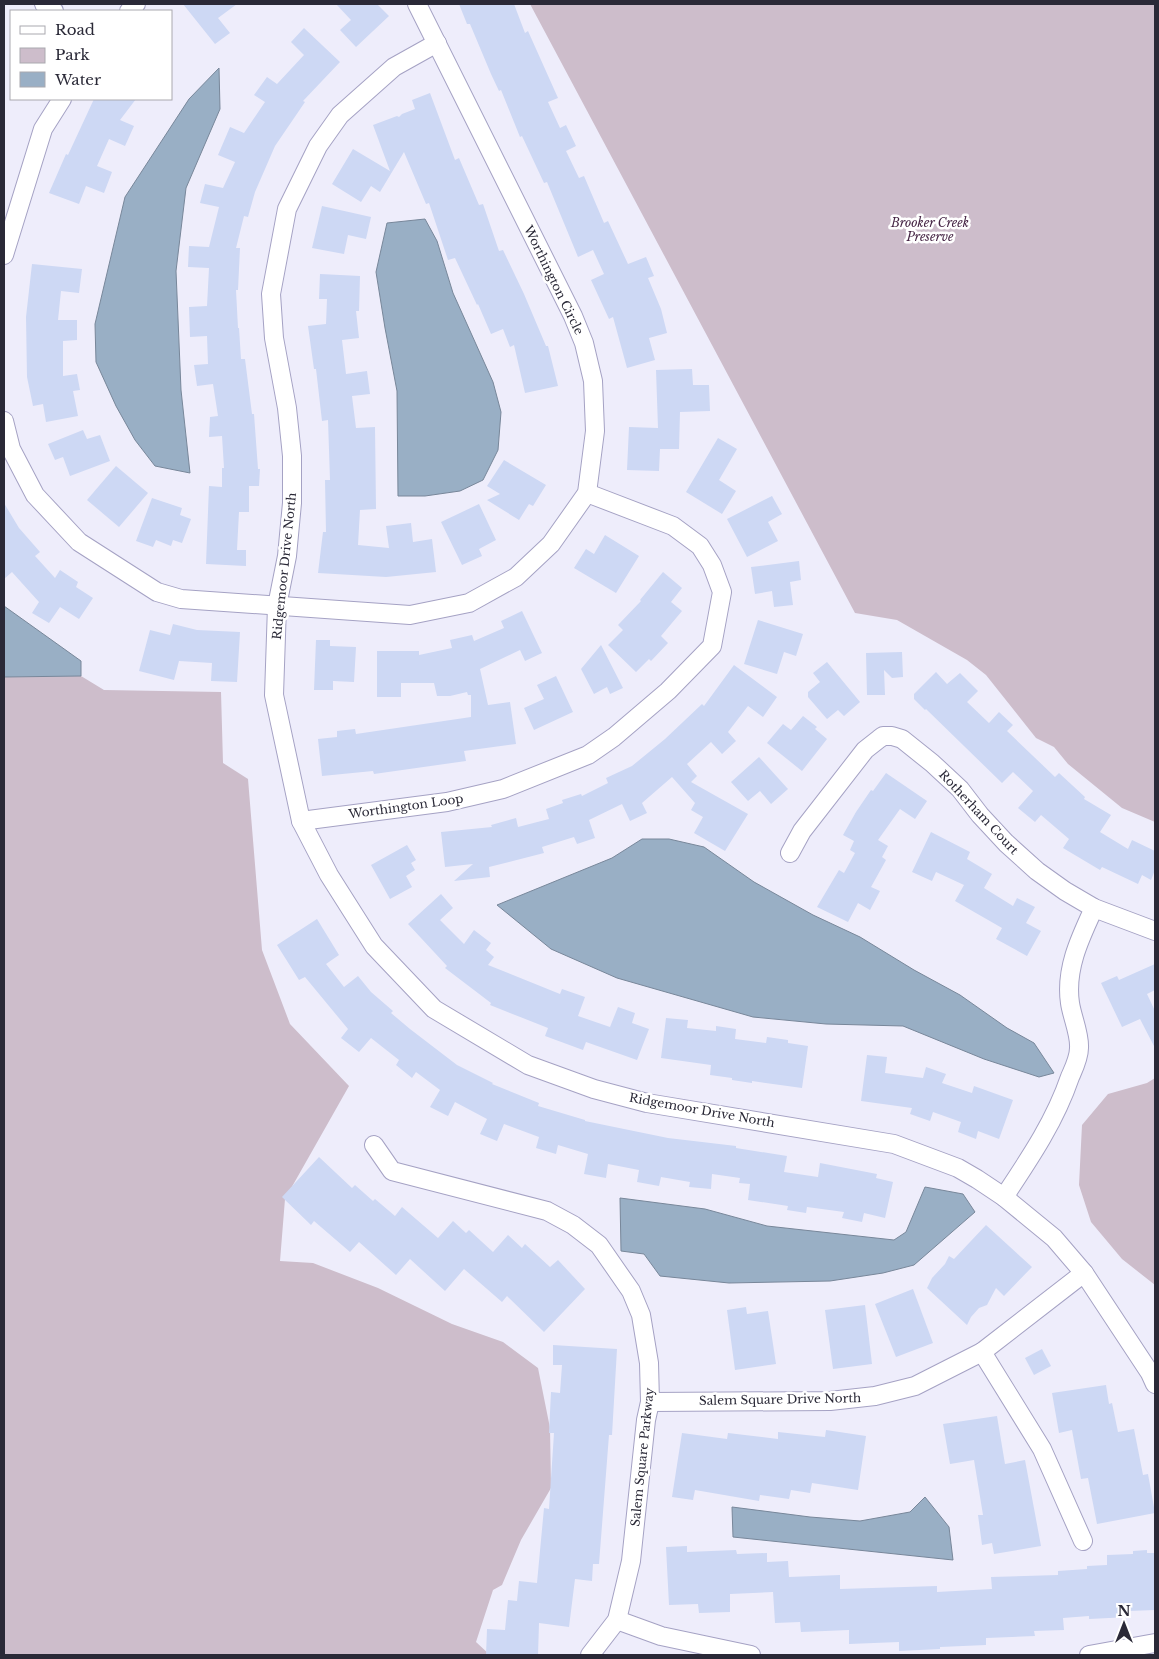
<svg xmlns="http://www.w3.org/2000/svg" width="1159" height="1659" font-family="'Libre Baskerville',serif">
	<rect width="100%" height="100%" fill="#eeedfb"/>
	<g fill="#cdbdcb">
		<path d="M530 4H1155V822L1122 808 1068 764 1054 747 1036 738 986 675 967 660 897 620 855 613Z"/>
		<path d="M81 676 104 690 221 692 223 763 248 779 262 950 290 1024 349 1086 285 1199 280 1261 313 1263 378 1288 452 1324 503 1342 538 1368 550 1428 551 1488 521 1540 502 1585 493 1590 476 1642 490 1655H4V677Z"/>
		<path d="M1155 1078V1285L1122 1259 1091 1222 1079 1185 1082 1125 1108 1094 1147 1083Z"/>
	</g>
	<g fill="#99afc5" stroke="#78879a">
		<path d="M219 68 220 109 186 188 176 271 181 390 190 473 155 466 135 440 116 406 96 362 95 324 125 197 189 99Z"/>
		<path d="M425 219 437 241 453 293 493 382 501 412 498 450 483 480 460 491 425 496H398L397 391 385 328 376 272 387 223Z"/>
		<path d="M4 606 81 661V676L4 677Z"/>
		<path d="M642 839H669L704 847 754 882 813 915 860 937 914 970 960 995 1007 1028 1034 1043 1054 1073 1039 1077 984 1059 903 1026 826 1024 753 1017 617 978 551 949 497 905 612 858Z"/>
		<path d="M925 1187 963 1194 975 1212 914 1265 883 1273 830 1281 729 1283 660 1276 644 1254 621 1251 620 1198 705 1209 767 1226 894 1240 906 1232Z"/>
		<path d="M925 1497 949 1527 953 1560 733 1537 732 1507 810 1517 860 1521 910 1512Z"/>
	</g>
	<g fill="#cdd8f4">
		<path d="M183 4H237L218 18 230 33 215 44Z"/>
		<path d="M336 4H377L389 16 356 47 340 30 351 20Z"/>
		<path d="M459 4H514L525 33 528 31 558 98 548 102 560 128 566 125 576 146 566 151 579 178 584 176 604 223 608 221 628 264 646 257 654 276 648 278 661 309 667 333 649 338 655 360 627 368 613 317 609 319 591 280 604 274 593 250 578 257 547 182 544 183 522 136 520 137 501 90 499 91 491 74 470 24H467Z"/>
		<path d="M304 28 340 62 303 101 305 102 275 146 255 192 248 217 244 216 236 248H240L238 290H236L238 328H239L241 359H245L252 414H254L258 469H260L259 486H249V512H239L237 550H246V566L206 564 209 486 222 487V468H224L222 436 209 437 210 417 218 416 213 384 197 386 194 365 208 364 207 336 190 337 189 307 207 306 209 268 188 267 189 246 209 247 219 207 200 203 205 184 223 188 235 162 218 155 230 127 244 133 265 102 254 95 267 77 277 84 304 55 291 42Z"/>
		<path d="M430 93 455 160 459 158 479 205 483 204 499 251 503 250 524 294 546 346H548L558 386 525 393 514 345 510 347 503 329 491 334 478 304 477 305 455 258 448 260 429 203 426 204 404 152 380 192 371 186 361 202 332 184 353 149 390 171 373 125 397 116 399 117 402 114 415 109 412 100Z"/>
		<path d="M94 99H136L120 120 134 126 125 146 109 139 97 166 112 172 104 193 86 186 79 204 49 193 66 154 68 155Z"/>
		<path d="M322 206 371 217 366 239 348 235 344 254 312 248Z"/>
		<path d="M32 264 82 269 79 293 61 291 58 320H77V340L63 341V376L77 374 80 390 73 391 78 416 46 422 43 404 33 406 27 377 26 317Z"/>
		<path d="M320 274 360 276 359 311H356L359 338 342 340 346 374 367 371 370 394 352 396 356 428 375 427 376 509 360 510 358 545 389 548 386 526 411 523 413 542 432 539 436 572 386 577 318 573 323 532H326L325 480H330L328 420 322 421 316 369H314L308 326 326 324 327 299H319Z"/>
		<path d="M692 369 693 385H709L710 411 680 412 679 449H660L659 471 627 470 629 427 658 428 656 370Z"/>
		<path d="M83 430 87 439 100 435 110 461 70 476 63 457 55 460 48 444Z"/>
		<path d="M718 438 737 449 719 480 736 491 722 514 686 492Z"/>
		<path d="M504 460 546 485 533 506 529 504 519 520 487 500 500 494 487 486Z"/>
		<path d="M116 466 148 493 119 527 87 500Z"/>
		<path d="M772 496 782 514 768 522 778 541 747 557 727 519Z"/>
		<path d="M152 498 182 508 180 515 191 519 182 543 173 540 171 546 156 540 153 547 136 541Z"/>
		<path d="M4 503 19 528 40 552 35 556 55 578 60 570 78 582 76 587 93 598 79 619 60 607 49 623 32 613 39 602 12 572 4 579Z"/>
		<path d="M479 504 496 540 479 549 482 556 462 565 441 522Z"/>
		<path d="M605 535 639 556 616 593 574 568 586 549 594 554Z"/>
		<path d="M799 561 801 580 790 582 793 605 774 607 772 591 755 594 751 567Z"/>
		<path d="M663 572 682 588 671 602 682 611 661 636 668 643 651 661 649 659 636 672 608 645 623 630 618 625 641 601 640 600Z"/>
		<path d="M522 611 542 653 525 661 520 650 480 669 488 705 510 702 516 744 464 751 466 761 374 774 373 771 322 776 318 739 337 737V731L355 729 356 734 471 717V695H468L467 692 450 696H437L434 683H401V697H377V651H419V655L452 648 450 640 472 635 474 641 504 628 501 621Z"/>
		<path d="M758 620 803 634 796 656 784 652 777 674 744 664Z"/>
		<path d="M173 624 197 630 240 632 237 682 211 681 212 663 179 661 174 680 139 671 150 630 170 635Z"/>
		<path d="M316 640H330V646L356 647 354 682 333 681V690H314Z"/>
		<path d="M601 645 623 688 610 694 607 687 594 694 581 669Z"/>
		<path d="M902 652 903 677 892 678 884 670 885 695H867L866 653Z"/>
		<path d="M827 662 860 702 844 716 838 710 827 719 808 697V692L820 682 813 673Z"/>
		<path d="M734 665 777 697 763 717 748 706 728 732 736 741 722 754 711 742 687 764 697 776 691 782 748 814 725 851 694 833 703 817 691 810 695 803 672 777 642 803 647 813 630 821 622 804 589 820 595 838 577 844 574 837 542 847 544 853 489 867 490 877 454 881 473 864 445 867 441 832 492 827 491 825 516 818 518 827 549 819 546 809 563 803 562 800 581 794 582 796 608 783 606 778 632 766 665 739 702 704 704 706Z"/>
		<path d="M936 672 947 684 960 673 978 691 967 702 989 723 999 712 1013 725 1007 731 1055 777 1059 773 1085 797 1084 799 1111 815 1100 832 1128 849 1132 840 1155 851V870L1151 880 1142 875 1138 884 1102 867 1100 870 1063 848 1069 839 1041 815 1035 822 1018 808 1033 791 1013 772 1002 783 926 709 925 710 914 699V694Z"/>
		<path d="M556 676 573 712 534 730 524 708 544 699 537 685Z"/>
		<path d="M803 716 817 727 815 729 827 739 802 771 767 743 783 724 791 730Z"/>
		<path d="M759 757 788 789 771 804 760 791 748 801 731 782Z"/>
		<path d="M886 773 927 801 915 819 900 809 878 840 888 846 882 857 886 860 871 887 880 891 870 910 858 903 848 922 817 907 839 870 844 873 855 853 850 850 854 841 843 835 856 812 871 790 873 791Z"/>
		<path d="M931 832 970 852 967 859 992 874 984 888 1013 906 1017 898 1035 907 1026 923 1041 931 1027 956 996 939 1002 928 955 901 964 885 936 872 932 881 912 872Z"/>
		<path d="M407 845 416 860 411 863 415 870 406 876 412 887 390 899 371 865Z"/>
		<path d="M441 894 453 908 440 920 464 944 474 930 491 943 486 950 494 957 488 965 560 994 562 989 585 997 578 1016 610 1027 618 1007 635 1013 632 1023 649 1029 637 1060 586 1042 583 1050 545 1036 548 1028 490 1005 491 1003 445 968 447 966 408 924Z"/>
		<path d="M317 919 339 955 326 964 344 987 358 976 371 992 393 1011 391 1013 410 1029 457 1065 493 1083 492 1084 539 1103 538 1106 585 1120V1121L668 1138 736 1146V1148L787 1156 784 1172 818 1177 820 1163 877 1174 876 1178 893 1182 885 1218 864 1213 862 1222 842 1218 844 1212 807 1207 806 1213 787 1210 788 1206 748 1200 750 1184 739 1183 740 1178 712 1174 711 1189 689 1187 690 1182 661 1177 659 1186 637 1182 639 1170 608 1164 606 1178 584 1174 588 1154 558 1145 556 1154 536 1148 539 1137 504 1124 497 1141 480 1134 487 1119 455 1102 448 1116 430 1107 440 1090 416 1072 412 1078 396 1065 399 1060 371 1038 359 1052 341 1038 348 1029 305 977 299 980 277 945Z"/>
		<path d="M1155 964V990L1147 994 1155 1011V1048L1140 1019 1122 1027 1101 983 1117 976 1119 980Z"/>
		<path d="M666 1018 688 1020 687 1028 716 1031V1026L736 1029 735 1039 766 1043 767 1037 788 1040V1043L808 1046 802 1088 752 1081V1083L732 1080V1078L710 1075 711 1065 661 1058Z"/>
		<path d="M867 1055 887 1057 885 1073 923 1078 926 1067 946 1074 942 1083 972 1093 974 1086 1013 1100 999 1139 978 1131 976 1139 958 1132 961 1122 933 1112 930 1121 910 1114 912 1108 861 1101Z"/>
		<path d="M319 1157 352 1188 355 1185 373 1201 375 1199 395 1216 402 1207 438 1238 453 1221 466 1233 469 1230 493 1252 508 1235 522 1248 525 1244 550 1267 558 1260 585 1289 544 1332 507 1296 502 1302 464 1269 445 1291 410 1259 396 1275 359 1242 350 1252 314 1221 311 1225 282 1197Z"/>
		<path d="M986 1225 1032 1267 1004 1296 996 1288 987 1305 979 1308 971 1317 967 1325 927 1288 932 1278 945 1264 949 1256 954 1259Z"/>
		<path d="M913 1289 933 1343 896 1357 875 1304Z"/>
		<path d="M865 1305 872 1364 833 1369 825 1310Z"/>
		<path d="M746 1307 747 1314 768 1311 776 1364 735 1370 727 1310Z"/>
		<path d="M553 1345 617 1349 612 1435H609L599 1564H593L592 1581 575 1579 569 1627 539 1623 538 1655H486L487 1629 505 1630 508 1600 517 1601 519 1581 537 1583 544 1508 549 1509 554 1433H549L551 1392 560 1393 562 1365H553Z"/>
		<path d="M1042 1349 1051 1366 1034 1375 1025 1358Z"/>
		<path d="M1106 1385 1109 1404 1112 1403 1118 1432 1134 1429 1143 1475 1148 1474 1155 1513 1097 1524 1088 1478 1081 1479 1072 1430 1059 1433 1052 1393Z"/>
		<path d="M997 1416 1005 1464 1025 1460 1041 1546 994 1554 992 1543 982 1545 978 1515H983L974 1460 950 1464 943 1424Z"/>
		<path d="M826 1430 866 1436 858 1490 812 1483 810 1493 791 1490 789 1499 760 1495 759 1501 695 1490 693 1500 672 1497 682 1433 727 1439 728 1433 778 1439V1432L825 1437Z"/>
		<path d="M687 1546V1552L736 1550 737 1554 767 1553V1562L788 1561 789 1577 840 1575V1589L937 1586V1592L992 1589 991 1577 1058 1575V1571L1087 1569V1566L1107 1565V1555L1133 1554V1551L1147 1550V1553H1155V1610L1129 1611V1617L1089 1619V1616L1063 1618 1064 1630 1034 1631 1035 1636 986 1638V1645L940 1647V1649L899 1651V1642L849 1644V1630L801 1632 800 1622 775 1623 773 1592 730 1594V1612L699 1613 698 1604 669 1605 666 1547Z"/>
	</g>
	<g fill="none" stroke-linecap="round" stroke-linejoin="round">
		<defs>
			<g id="street">
				<path d="M44 4 54 11"/>
				<path d="M129 11 136 4"/>
				<path d="M437 43 394 67 340 115 318 146 287 209 271 294 274 338 287 408 292 456V503L287 556 277 606 274 695 301 821 329 875 374 946 434 1009 528 1065 594 1089 647 1103 894 1144 958 1168 977 1179 1004 1197 1054 1238 1084 1273 1150 1373 1155 1384"/>
				<path d="M4 255 43 129 62 99"/>
				<path d="M4 421 11 449 35 495 79 542 157 592 181 599 410 615 469 603 516 577 551 544 587 493 595 431 593 381 584 343 573 316 417 4"/>
				<path d="M301 821 447 802 503 789 588 755 614 737 668 691 712 646 722 592 712 565 700 546 673 526 587 493"/>
				<path d="M790 853 802 831 865 750 879 739 883 736H892L902 739 932 763 960 789 980 815 1006 843 1037 871 1065 891 1094 908 1155 931"/>
				<path d="M374 1145 392 1171 547 1211 573 1225 599 1245 631 1291 641 1315 649 1363 650 1402 646 1420 631 1561 617 1620 590 1655"/>
				<path d="M1004 1197C1030 1158 1055 1121 1070 1077 1074 1068 1079 1058 1079 1048 1080 1034 1072 1017 1070 1003 1065 969 1080 938 1094 908"/>
				<path d="M982 1352 1042 1449 1083 1541"/>
				<path d="M650 1402 830 1401 875 1396 915 1386 982 1352 1084 1273"/>
				<path d="M617 1620 661 1636 751 1655"/>
				<path d="M1089 1655 1155 1643"/>
			</g>
		</defs>
		<use href="#street" stroke="#a5a2c4" stroke-width="20"/>
		<use href="#street" stroke="#fff" stroke-width="18"/>
	</g>
	<g text-anchor="middle" dominant-baseline="central" stroke-width="5" stroke-linejoin="round" paint-order="stroke">
		<g font-size="12" font-style="italic" fill="#452444" stroke="#fff">
			<text x="930" y="222">Brooker Creek<tspan x="930" dy="14">Preserve</tspan></text>
		</g>
		<g font-size="12" fill="#2a2937" stroke="#fff">
			<text transform="translate(554 280) rotate(64)">Worthington Circle</text>
			<text transform="translate(284 566) rotate(-84)">Ridgemoor Drive North</text>
			<text transform="translate(406 806) rotate(-8)">Worthington Loop</text>
			<text transform="translate(979 812) rotate(47)">Rotherham Court</text>
			<text transform="translate(702 1110) rotate(10)">Ridgemoor Drive North</text>
			<text transform="translate(780 1399) rotate(-1)">Salem Square Drive North</text>
			<text transform="translate(642 1457) rotate(-84)">Salem Square Parkway</text>
		</g>
	</g>
	<rect width="1159" height="1659" fill="none" stroke="#2a2937" stroke-width="10"/>
	<rect x="10" y="10" width="162" height="90" fill="#ffffff" stroke="#aaa9af"/>
	<rect x="20" y="26" width="25" height="8" fill="#ffffff" stroke="#aaa9af"/>
	<text x="55" y="35" font-size="15" fill="#2a2937">Road</text>
	<rect x="20" y="48" width="25" height="15" fill="#cdbdcb" stroke="#aaa9af"/>
	<text x="55" y="60" font-size="15" fill="#2a2937">Park</text>
	<rect x="20" y="72" width="25" height="15" fill="#99afc5" stroke="#aaa9af"/>
	<text x="55" y="85" font-size="15" fill="#2a2937">Water</text>
	<g transform="translate(1124 1624)" stroke="#ffffff" stroke-width="4" paint-order="stroke">
	<path d="M0-4L9 19L0 12L-9 19Z" fill="#2a2937"/>
	<text y="-8" font-size="14" font-weight="bold" text-anchor="middle" fill="#2a2937">N</text>
	</g>
</svg>
